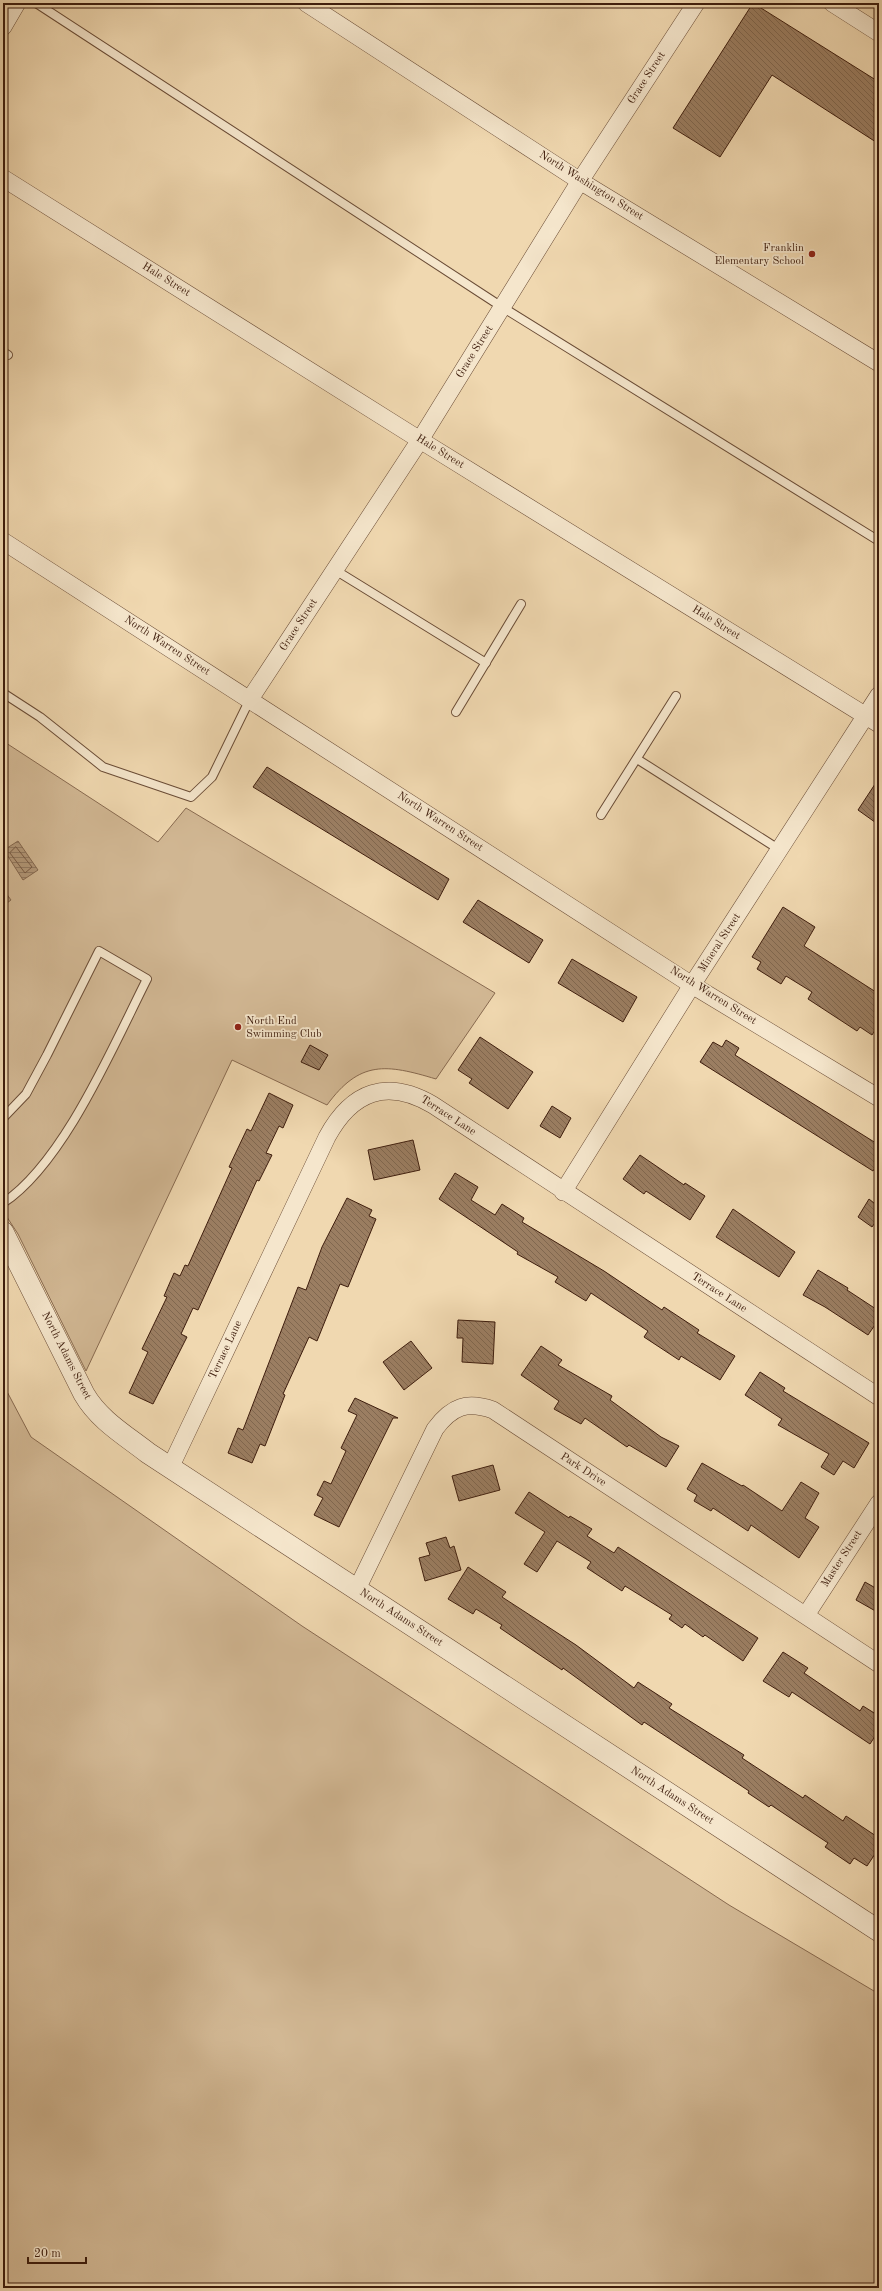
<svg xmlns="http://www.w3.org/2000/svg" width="882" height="2291" font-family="'Old Standard TT',serif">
	<defs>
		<pattern id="water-rules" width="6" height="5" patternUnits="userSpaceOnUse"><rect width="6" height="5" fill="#b39879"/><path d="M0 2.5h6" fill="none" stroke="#937b62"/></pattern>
		<pattern id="building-back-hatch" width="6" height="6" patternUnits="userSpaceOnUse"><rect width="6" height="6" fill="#9b7e62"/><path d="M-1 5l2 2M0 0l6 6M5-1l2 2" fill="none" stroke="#80674f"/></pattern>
	</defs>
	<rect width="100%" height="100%" fill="#f0d8b0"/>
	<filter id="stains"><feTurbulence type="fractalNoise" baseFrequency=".005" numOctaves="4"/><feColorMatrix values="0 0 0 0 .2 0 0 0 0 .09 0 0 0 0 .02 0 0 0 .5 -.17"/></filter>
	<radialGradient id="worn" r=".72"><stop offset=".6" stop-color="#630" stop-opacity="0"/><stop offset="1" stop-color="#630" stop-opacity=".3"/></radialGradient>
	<g fill="#d2b894" stroke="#886a50">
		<path d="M3 741 158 842 186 808 495 993 436 1079C386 1064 360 1060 327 1105L232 1060 86 1371 18 1234 3 1211Z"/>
		<path d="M3 1384 31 1437 302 1626 729 1905 879 1994V2288H3Z"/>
	</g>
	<g fill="url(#water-rules)" stroke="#84674e">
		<path d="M18 841 38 870 23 880 4 850Z"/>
		<path d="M3 889 11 900 3 906Z"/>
	</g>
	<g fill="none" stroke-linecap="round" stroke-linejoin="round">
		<path stroke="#785a43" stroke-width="1" d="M16 847 32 867 25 873 10 853Z"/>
	</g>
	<g fill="url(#building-back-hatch)" stroke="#3e1d0d">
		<path d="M753 3 879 82V144L772 75 720 157 673 128Z"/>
		<path d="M267 767 449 879 438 900 253 787Z"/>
		<path d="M879 778V825L858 810Z"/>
		<path d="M478 900 543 940 529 963 463 922Z"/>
		<path d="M783 907 815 927 804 946 879 994V1024L872 1035 860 1027 857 1031 808 999 812 992 786 976 781 984 757 969 761 962 752 957Z"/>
		<path d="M572 959 637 997 623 1022 558 983Z"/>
		<path d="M480 1037 533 1072 508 1109 469 1083 472 1079 458 1070Z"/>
		<path d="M726 1040 739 1048 735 1055 879 1145V1161L873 1171 700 1062 713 1042 722 1047Z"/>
		<path d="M310 1045 328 1055 319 1070 301 1062Z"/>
		<path d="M269 1093 293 1105 283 1128 279 1126 266 1153 272 1155 259 1181 257 1180 198 1310 193 1308 181 1334 187 1337 153 1404 129 1393 148 1352 142 1349 167 1297 164 1296 174 1273 180 1276 185 1265 188 1266 232 1168 229 1167 247 1129 251 1131Z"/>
		<path d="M552 1106 571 1118 560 1138 540 1126Z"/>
		<path d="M413 1140 420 1170 374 1180 368 1150Z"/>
		<path d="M640 1155 684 1185 685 1183 705 1196 690 1220 646 1191 644 1194 623 1179Z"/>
		<path d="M455 1173 478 1187 471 1200 495 1215 502 1204 524 1218 522 1222 604 1271 662 1310 664 1307 699 1330 697 1333 735 1356 720 1380 681 1356 679 1360 644 1337 648 1331 591 1293 586 1301 555 1282 558 1277 517 1254 518 1252 439 1199Z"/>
		<path d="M347 1198 372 1210 369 1216 376 1219 348 1287 340 1284 317 1341 309 1337 283 1394 285 1395 265 1446 260 1444 252 1463 228 1453 238 1428 243 1430 298 1287 306 1290 322 1247Z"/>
		<path d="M869 1199 879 1207V1217L872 1227 858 1217Z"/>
		<path d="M733 1209 795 1252 779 1277 716 1237Z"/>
		<path d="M818 1270 848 1288 847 1290 879 1311V1319L868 1335 825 1307 803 1295Z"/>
		<path d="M458 1320 495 1322 493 1364 462 1362 463 1338H457Z"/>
		<path d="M411 1341 432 1368 404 1390 383 1362Z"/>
		<path d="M541 1346 562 1360 558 1365 612 1396 610 1400 661 1437 679 1446 666 1467 629 1445 627 1447 585 1418 581 1424 554 1409 559 1401 521 1375Z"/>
		<path d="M760 1372 785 1388 783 1391 869 1443 854 1468 843 1461 834 1475 821 1467 829 1454 778 1425 782 1419 745 1395Z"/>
		<path d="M355 1398 398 1418H393L339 1527 314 1515 323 1498 317 1495 324 1481 331 1484 346 1451 341 1448 357 1415 348 1411Z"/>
		<path d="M702 1463 742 1486 743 1485 782 1511 801 1482 819 1493 805 1518 819 1527 799 1558 751 1525 748 1531 713 1508 711 1511 694 1501 697 1495 687 1489Z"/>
		<path d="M493 1465 500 1490 459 1501 452 1476Z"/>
		<path d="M529 1492 569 1518 570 1516 592 1529 587 1536 614 1553 618 1547 758 1638 743 1661 705 1635 703 1637 685 1624 682 1628 669 1619 672 1615 625 1586 622 1591 587 1568 591 1562 557 1541 537 1572 524 1564 545 1532 515 1513Z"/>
		<path d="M446 1537 450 1548 454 1546 461 1570 425 1581 419 1558 430 1555 426 1543Z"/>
		<path d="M468 1567 506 1592 502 1597 576 1645 634 1688 638 1682 672 1704 669 1708 744 1755 742 1758 803 1798 805 1795 843 1821 846 1816 879 1838V1848L867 1866 854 1858 850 1864 825 1847 828 1843 771 1805 769 1807 748 1793 749 1791 644 1722 642 1725 563 1668 562 1670 500 1628 502 1625 476 1609 473 1614 448 1599Z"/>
		<path d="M865 1582 879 1590V1613L856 1600Z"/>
		<path d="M783 1652 808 1668 804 1673 860 1711 863 1706 879 1716V1730L870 1744 792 1692 789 1697 763 1681Z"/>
	</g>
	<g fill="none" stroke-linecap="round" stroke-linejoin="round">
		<defs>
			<g id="service">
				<path d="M36 3 502 307 879 541"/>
				<path d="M3 352 8 355"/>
				<path d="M335 570 486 663"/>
				<path d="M3 693 40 717 103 767 191 797 212 777 250 699"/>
				<path d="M456 712 521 604"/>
				<path d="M637 759 780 850"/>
				<path d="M601 815 676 696"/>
				<path d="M3 1118 26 1094 47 1055 99 951 147 979C114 1044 64 1163 3 1203"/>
			</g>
			<g id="minor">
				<path d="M306 3 580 181 879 363"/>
				<path d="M832 3 879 33"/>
				<path d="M3 27 17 3"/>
				<path d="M3 178 420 440 879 724"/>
				<path d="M3 541 692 985 879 1098"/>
				<path d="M250 699 420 440 580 181 696 3"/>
				<path d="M563 1192 692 985 879 695"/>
				<path d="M170 1468 327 1137C352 1091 387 1078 433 1105L879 1397"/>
				<path d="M357 1589 435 1429C452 1406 467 1401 493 1410L879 1664"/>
				<path d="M806 1615 879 1503"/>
			</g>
			<path id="tertiary" d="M3 1232 84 1394C99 1420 125 1435 148 1453L879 1931"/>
		</defs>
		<use href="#service" stroke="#6a4c36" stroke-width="10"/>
		<use href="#minor" stroke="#6a4c36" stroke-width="18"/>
		<use href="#tertiary" stroke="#6a4c36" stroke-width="22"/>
		<use href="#service" stroke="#f5e6cc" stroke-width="8"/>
		<use href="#minor" stroke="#f5e6cc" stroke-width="17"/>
		<use href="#tertiary" stroke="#f5e6cc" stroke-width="21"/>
	</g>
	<g fill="#8f2418" stroke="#f5e6cc" stroke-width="1.5">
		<circle cx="812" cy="254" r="4"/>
		<circle cx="238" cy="1027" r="4"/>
	</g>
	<g text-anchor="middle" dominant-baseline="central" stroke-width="3.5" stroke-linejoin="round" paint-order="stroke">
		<g font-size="11" fill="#3e1d0d" stroke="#f5e6cc">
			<text transform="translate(647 78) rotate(-57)">Grace Street</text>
			<text transform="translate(591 186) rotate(32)">North Washington Street</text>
			<text transform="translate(166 280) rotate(32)">Hale Street</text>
			<text transform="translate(475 352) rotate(-58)">Grace Street</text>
			<text transform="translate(440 452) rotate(32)">Hale Street</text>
			<text transform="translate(716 623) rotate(32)">Hale Street</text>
			<text transform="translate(299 625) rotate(-57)">Grace Street</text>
			<text transform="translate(167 646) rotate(33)">North Warren Street</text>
			<text transform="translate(440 822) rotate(33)">North Warren Street</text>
			<text transform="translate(720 943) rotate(-57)">Mineral Street</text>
			<text transform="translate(713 996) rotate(32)">North Warren Street</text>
			<text transform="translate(448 1116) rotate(33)">Terrace Lane</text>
			<text transform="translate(719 1293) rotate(33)">Terrace Lane</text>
			<text transform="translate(226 1350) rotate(-65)">Terrace Lane</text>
			<text transform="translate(66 1356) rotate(63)">North Adams Street</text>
			<text transform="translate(583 1470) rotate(33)">Park Drive</text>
			<text transform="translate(842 1559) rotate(-57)">Master Street</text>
			<text transform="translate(401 1618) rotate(33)">North Adams Street</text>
			<text transform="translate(672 1796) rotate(33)">North Adams Street</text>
		</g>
		<g font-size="11" fill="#3e1d0d" stroke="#f5e6cc" text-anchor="end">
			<text x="804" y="248">Franklin<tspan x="804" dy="13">Elementary School</tspan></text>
			<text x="246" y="1021" text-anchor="start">North End<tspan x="246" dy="13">Swimming Club</tspan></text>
		</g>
	</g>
	<rect width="882" height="2291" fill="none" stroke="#f0d8b0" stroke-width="16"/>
	<rect x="4" y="4" width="874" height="2283" fill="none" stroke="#3e1d0d" stroke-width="2"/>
	<rect x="8" y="8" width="866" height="2275" fill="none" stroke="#3e1d0d"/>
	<path d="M28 2257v6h58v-6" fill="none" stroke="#3e1d0d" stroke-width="2"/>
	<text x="34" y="2257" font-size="12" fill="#3e1d0d" stroke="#f5e6cc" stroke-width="3" paint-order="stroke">20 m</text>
	<rect width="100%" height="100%" filter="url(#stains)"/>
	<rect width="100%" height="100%" fill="url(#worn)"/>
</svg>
